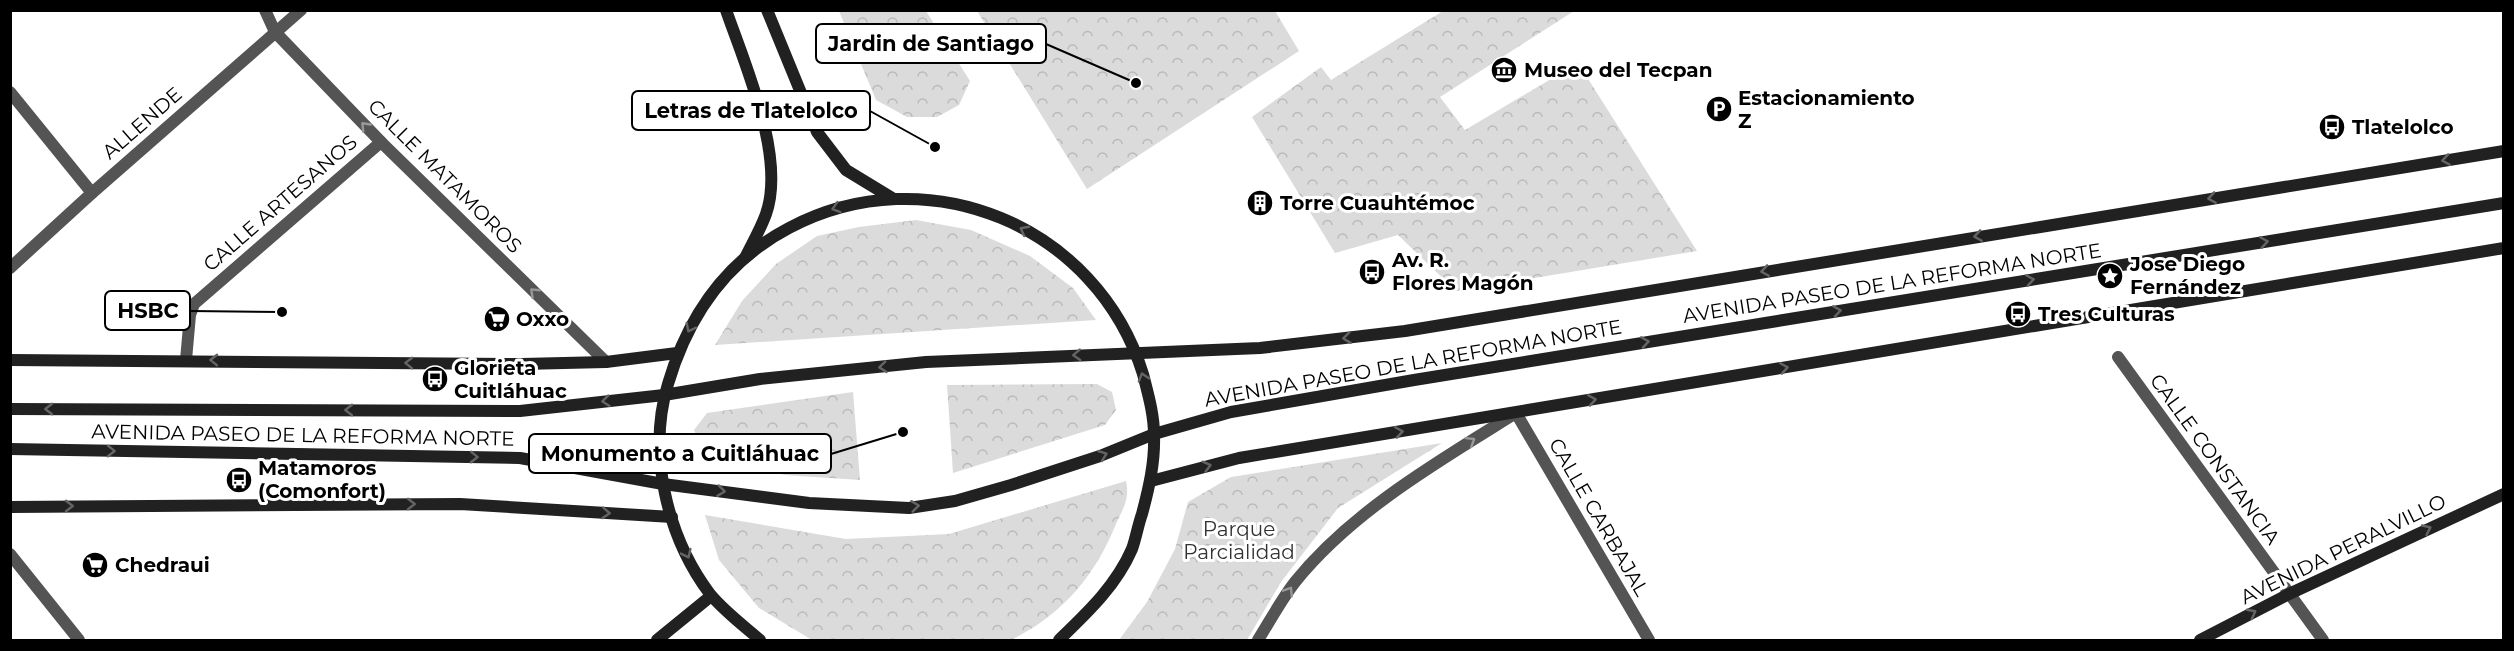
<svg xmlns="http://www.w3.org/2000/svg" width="2514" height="651" font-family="Montserrat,sans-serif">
	<defs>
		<pattern id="park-crowns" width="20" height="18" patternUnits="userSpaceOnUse" patternTransform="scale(1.5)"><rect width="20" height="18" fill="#dbdbdb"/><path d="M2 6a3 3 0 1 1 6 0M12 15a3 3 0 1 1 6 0" fill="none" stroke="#bababa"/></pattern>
	</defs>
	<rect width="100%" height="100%" fill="#fff"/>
	<g fill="url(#park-crowns)">
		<path d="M839 11H926L970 81 959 105 937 117H907L876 100Z"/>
		<path d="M977 11H1275L1299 51 1087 189Z"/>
		<path d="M1443 11H1574L1440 97 1465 130 1578 63 1697 251 1456 291 1398 235 1335 253 1252 117 1321 67 1331 80Z"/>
		<path d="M916 220 971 230 1030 256 1073 288 1096 320 715 345 742 301 776 264 817 236 859 227Z"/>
		<path d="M1097 384 1112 392 1116 410 1105 425 953 473 947 385Z"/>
		<path d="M853 392 860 480 785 475 723 461 700 445 694 430 707 413Z"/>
		<path d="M1442 443 1338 508 1281 582 1247 640H1119L1147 602 1175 549 1188 502 1231 477Z"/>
		<path d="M1126 481C1130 498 1123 509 1116 524 1095 576 1062 615 1011 640H812L759 608 719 560 705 515 846 539 949 534Z"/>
	</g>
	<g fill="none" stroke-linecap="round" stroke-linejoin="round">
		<g stroke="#545454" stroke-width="12">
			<path d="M265 10 275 32 381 142 606 362"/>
			<path d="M10 92 92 193"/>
			<path d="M10 268 92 193 301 10"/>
			<path d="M2118 357 2323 640"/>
			<path d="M186 360 190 315 194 304 381 142"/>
			<path d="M10 554 79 640"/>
			<path d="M1258 640C1270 621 1281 600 1295 582 1352 511 1439 461 1516 413L1649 640"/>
		</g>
		<g stroke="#212121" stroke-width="12">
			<path d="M726 10C745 65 786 157 766 214 761 228 753 242 746 256"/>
			<path d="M767 10 817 132 846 170 892 198"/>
			<path d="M10 360 522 364 606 362 677 353"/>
			<path d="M10 409 520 411 664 395 760 379 926 362 1260 348 1405 331 2504 151"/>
			<path d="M10 449 520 458 663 484 809 503 909 508 955 501 1011 485 1100 456 1154 434 1231 412 1414 380 2504 203"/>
			<path d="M1151 481 1239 458 2504 248"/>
			<path d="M10 507 460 504 672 517"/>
			<path d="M657 640 711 596"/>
			<path d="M760 640C744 626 724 611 710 594 667 537 647 453 668 384 688 316 726 261 789 228 927 155 1097 225 1143 374 1148 394 1154 414 1154 435 1155 462 1149 488 1142 514 1138 525 1136 538 1132 549 1116 586 1087 613 1059 640"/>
			<path d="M2200 640 2289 594 2504 494"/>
		</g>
	</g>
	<defs><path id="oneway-chevron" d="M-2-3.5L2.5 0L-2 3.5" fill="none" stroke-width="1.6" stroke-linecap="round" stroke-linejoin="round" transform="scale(1.5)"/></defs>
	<g stroke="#989898">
		<use href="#oneway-chevron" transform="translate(365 126) rotate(-134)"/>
		<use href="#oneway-chevron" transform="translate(534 292) rotate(-136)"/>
		<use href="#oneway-chevron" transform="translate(1471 441) rotate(-32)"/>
		<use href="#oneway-chevron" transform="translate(1289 591) rotate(-57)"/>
	</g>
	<g stroke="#646464">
		<use href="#oneway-chevron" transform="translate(2446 160) rotate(171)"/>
		<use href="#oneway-chevron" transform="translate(2212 198) rotate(171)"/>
		<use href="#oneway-chevron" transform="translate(836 208) rotate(163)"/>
		<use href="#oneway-chevron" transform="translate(1024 230) rotate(-152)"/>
		<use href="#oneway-chevron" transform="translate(1978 236) rotate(171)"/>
		<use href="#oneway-chevron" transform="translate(2264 242) rotate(-9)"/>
		<use href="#oneway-chevron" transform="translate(1765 271) rotate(171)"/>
		<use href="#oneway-chevron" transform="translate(2030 280) rotate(-9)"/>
		<use href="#oneway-chevron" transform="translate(1837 311) rotate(-9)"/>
		<use href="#oneway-chevron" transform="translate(690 328) rotate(117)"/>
		<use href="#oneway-chevron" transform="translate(1347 338) rotate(173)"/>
		<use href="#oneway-chevron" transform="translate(1645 342) rotate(-9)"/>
		<use href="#oneway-chevron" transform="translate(1077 355) rotate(177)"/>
		<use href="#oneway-chevron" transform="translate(214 360) rotate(-179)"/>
		<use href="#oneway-chevron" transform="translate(409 363) rotate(-179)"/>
		<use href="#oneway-chevron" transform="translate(883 367) rotate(174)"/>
		<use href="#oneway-chevron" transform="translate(1784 368) rotate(-9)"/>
		<use href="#oneway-chevron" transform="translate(1143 377) rotate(-107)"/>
		<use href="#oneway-chevron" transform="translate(1592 400) rotate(-9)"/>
		<use href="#oneway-chevron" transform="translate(606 401) rotate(174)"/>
		<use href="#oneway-chevron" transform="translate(49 409) rotate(-180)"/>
		<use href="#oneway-chevron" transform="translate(349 410) rotate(-180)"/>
		<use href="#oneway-chevron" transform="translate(1399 432) rotate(-9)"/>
		<use href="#oneway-chevron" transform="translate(111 451) rotate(1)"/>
		<use href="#oneway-chevron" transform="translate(1103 455) rotate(-20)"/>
		<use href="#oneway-chevron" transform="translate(474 457) rotate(1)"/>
		<use href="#oneway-chevron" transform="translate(1207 466) rotate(-15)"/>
		<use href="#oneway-chevron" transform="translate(721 491) rotate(7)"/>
		<use href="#oneway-chevron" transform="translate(411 504)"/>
		<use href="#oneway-chevron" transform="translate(69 506)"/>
		<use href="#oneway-chevron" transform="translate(915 506) rotate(-7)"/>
		<use href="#oneway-chevron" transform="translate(606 513) rotate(4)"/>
		<use href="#oneway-chevron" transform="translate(2427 529) rotate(-25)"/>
		<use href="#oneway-chevron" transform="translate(687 554) rotate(64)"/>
		<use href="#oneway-chevron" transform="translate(2252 613) rotate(-28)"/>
	</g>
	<defs>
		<symbol id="museum-disc" viewBox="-11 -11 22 22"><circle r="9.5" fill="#000" stroke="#fff"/><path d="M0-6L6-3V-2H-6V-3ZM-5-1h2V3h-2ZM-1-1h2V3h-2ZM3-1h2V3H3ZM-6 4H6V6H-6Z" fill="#fff"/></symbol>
		<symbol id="parking-disc" viewBox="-11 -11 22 22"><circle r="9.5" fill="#000" stroke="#fff"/><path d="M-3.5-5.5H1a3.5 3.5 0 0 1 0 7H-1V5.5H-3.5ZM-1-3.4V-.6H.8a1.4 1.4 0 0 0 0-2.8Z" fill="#fff"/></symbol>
		<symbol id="bus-disc" viewBox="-11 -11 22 22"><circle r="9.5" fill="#000" stroke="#fff"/><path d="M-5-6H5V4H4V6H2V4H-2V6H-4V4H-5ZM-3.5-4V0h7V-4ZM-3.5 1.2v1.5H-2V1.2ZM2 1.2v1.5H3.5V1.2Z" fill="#fff"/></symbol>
		<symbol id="building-disc" viewBox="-11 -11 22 22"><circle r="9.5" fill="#000" stroke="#fff"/><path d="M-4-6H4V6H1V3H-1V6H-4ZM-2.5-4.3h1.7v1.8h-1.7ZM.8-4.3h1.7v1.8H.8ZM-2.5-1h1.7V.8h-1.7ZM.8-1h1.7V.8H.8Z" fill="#fff"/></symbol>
		<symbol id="sight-disc" viewBox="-11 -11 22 22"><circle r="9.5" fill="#000" stroke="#fff"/><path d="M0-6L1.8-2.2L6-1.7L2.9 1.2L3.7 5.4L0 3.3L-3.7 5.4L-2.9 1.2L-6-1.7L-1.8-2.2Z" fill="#fff"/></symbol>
		<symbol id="supermarket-disc" viewBox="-11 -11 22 22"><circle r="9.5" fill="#000" stroke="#fff"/><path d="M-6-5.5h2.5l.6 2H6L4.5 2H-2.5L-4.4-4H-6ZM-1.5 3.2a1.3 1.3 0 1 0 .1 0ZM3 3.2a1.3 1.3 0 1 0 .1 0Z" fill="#fff"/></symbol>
	</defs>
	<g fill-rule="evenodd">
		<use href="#museum-disc" x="1489" y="55" width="30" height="30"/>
		<use href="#parking-disc" x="1704" y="94" width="30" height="30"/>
		<use href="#bus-disc" x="2317" y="112" width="30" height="30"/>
		<use href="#building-disc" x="1245" y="188" width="30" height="30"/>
		<use href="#bus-disc" x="1357" y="257" width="30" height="30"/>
		<use href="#sight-disc" x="2095" y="261" width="30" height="30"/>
		<use href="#bus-disc" x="2003" y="299" width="30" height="30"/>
		<use href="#supermarket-disc" x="482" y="304" width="30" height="30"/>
		<use href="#bus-disc" x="420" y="364" width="30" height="30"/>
		<use href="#bus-disc" x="224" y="465" width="30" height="30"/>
		<use href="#supermarket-disc" x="80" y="550" width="30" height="30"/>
	</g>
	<g text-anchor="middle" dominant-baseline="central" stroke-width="6" stroke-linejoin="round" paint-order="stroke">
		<g font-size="20" font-weight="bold" fill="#000" stroke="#fff" text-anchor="start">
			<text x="1524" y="70">Museo del Tecpan</text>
			<text x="1738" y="98">Estacionamiento<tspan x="1738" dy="23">Z</tspan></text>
			<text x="2352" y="127">Tlatelolco</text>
			<text x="1280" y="203">Torre Cuauhtémoc</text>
			<text x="1392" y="260">Av. R.<tspan x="1392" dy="23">Flores Magón</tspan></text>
			<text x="2130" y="264">Jose Diego<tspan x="2130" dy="23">Fernández</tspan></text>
			<text x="2038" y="314">Tres Culturas</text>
			<text x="516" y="319">Oxxo</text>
			<text x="454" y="368">Glorieta<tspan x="454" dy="23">Cuitláhuac</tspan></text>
			<text x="258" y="468">Matamoros<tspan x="258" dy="23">(Comonfort)</tspan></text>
			<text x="115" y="565">Chedraui</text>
		</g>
		<g font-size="20" fill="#000" stroke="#fff">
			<text transform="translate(142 123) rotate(-41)">ALLENDE</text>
			<text transform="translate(445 176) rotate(45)">CALLE MATAMOROS</text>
			<text transform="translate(280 203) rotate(-41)">CALLE ARTESANOS</text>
			<text transform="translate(1892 283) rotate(-9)">AVENIDA PASEO DE LA REFORMA NORTE</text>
			<text transform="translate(1413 363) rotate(-10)">AVENIDA PASEO DE LA REFORMA NORTE</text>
			<text transform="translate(303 435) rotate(1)">AVENIDA PASEO DE LA REFORMA NORTE</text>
			<text transform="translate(2215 459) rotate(54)">CALLE CONSTANCIA</text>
			<text transform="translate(1599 517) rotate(60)">CALLE CARBAJAL</text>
			<text transform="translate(2343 549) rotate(-26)">AVENIDA PERALVILLO</text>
		</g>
		<g font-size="20" fill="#323232" stroke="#fff">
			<text x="1239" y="529">Parque<tspan x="1239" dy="23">Parcialidad</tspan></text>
		</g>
	</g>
	<path fill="none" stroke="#000" stroke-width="2" d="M1136 83L1046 44M935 147L870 111M282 312L190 311M903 432L831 454"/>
	<g fill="#000" stroke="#fff" stroke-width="2">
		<circle cx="1136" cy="83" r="6"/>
		<circle cx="935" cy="147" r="6"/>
		<circle cx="282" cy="312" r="6"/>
		<circle cx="903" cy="432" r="6"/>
	</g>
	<g fill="#fff" stroke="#000" stroke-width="2">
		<rect x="816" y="24" width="230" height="39" rx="6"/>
		<rect x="632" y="91" width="238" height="39" rx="6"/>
		<rect x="105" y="291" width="85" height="39" rx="6"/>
		<rect x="529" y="434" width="302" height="39" rx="6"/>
	</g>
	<g font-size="21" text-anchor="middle" font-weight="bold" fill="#000">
		<text x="931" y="51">Jardin de Santiago</text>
		<text x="751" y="118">Letras de Tlatelolco</text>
		<text x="148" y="318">HSBC</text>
		<text x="680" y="461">Monumento a Cuitláhuac</text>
	</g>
	<rect width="2514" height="651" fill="none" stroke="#000000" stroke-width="24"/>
</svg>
